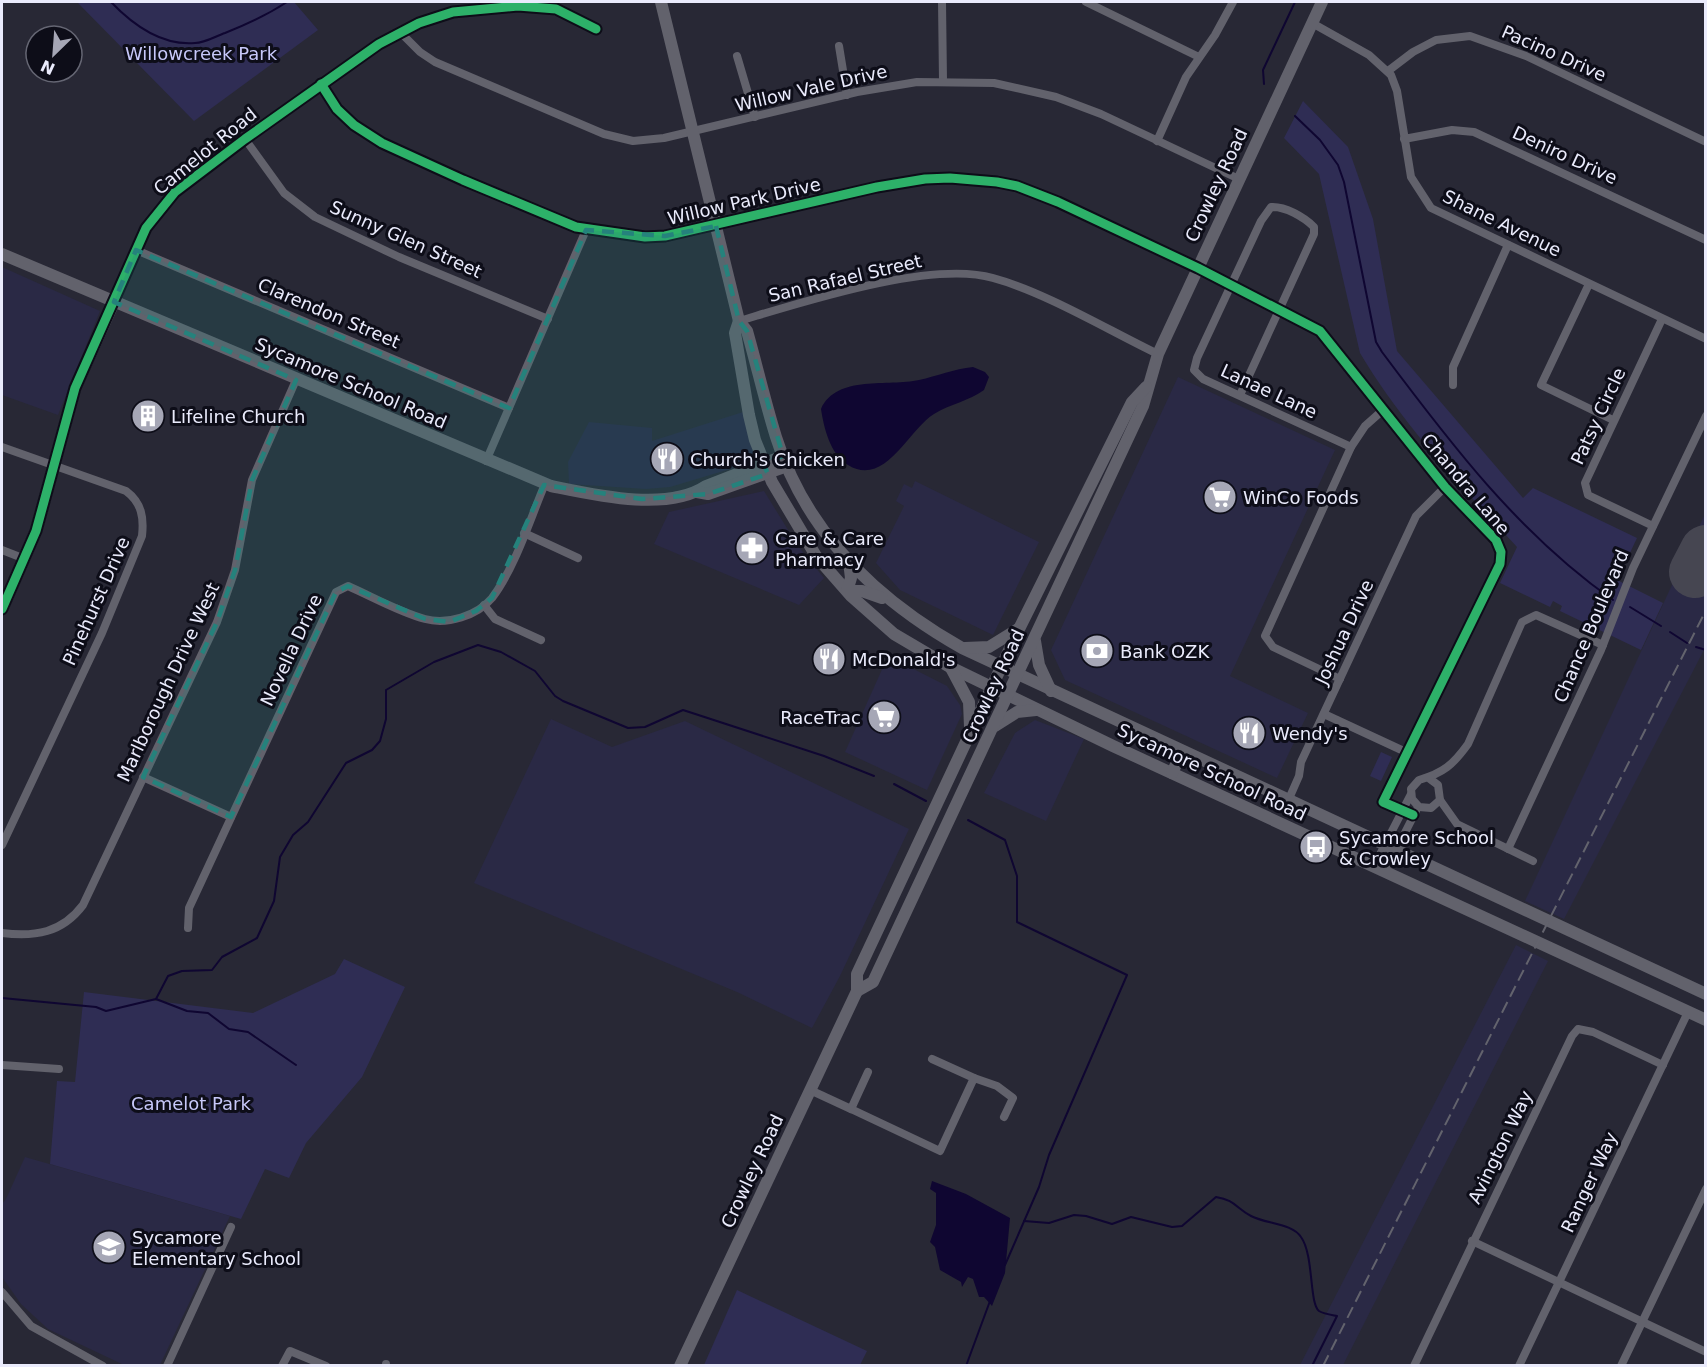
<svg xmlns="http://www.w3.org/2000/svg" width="1707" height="1367" font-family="'DejaVu Sans',sans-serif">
	<rect width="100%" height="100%" fill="#282835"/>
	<g fill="#2a2945">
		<path d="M2 267 100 311 58 415 2 395Z"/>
		<path d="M1178 377 1335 450 1230 676 1308 713 1277 778 1065 680 1051 650Z"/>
		<path d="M743 412 754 455 730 469 670 487 646 489 569 484 568 462 589 422 652 428V441Z"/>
		<path d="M915 481 1039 542 993 635 900 590 876 563 904 506 896 501 904 484 912 488Z"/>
		<path d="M764 491 798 546 824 578 799 605 654 544 669 512Z"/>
		<path d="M1705 514V648L1564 919 1525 901Z"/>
		<path d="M888 656 947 686 960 705 962 714 927 790 845 752Z"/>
		<path d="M551 719 612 747 685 721 909 829 840 976 812 1028 737 992 474 883Z"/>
		<path d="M1035 720 1084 739 1046 821 984 793 1015 733Z"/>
		<path d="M1516 945 1548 961 1343 1365H1300Z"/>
		<path d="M25 1157 230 1216 160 1365H124L48 1329 21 1304 2 1277V1204L6 1199Z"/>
	</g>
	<g fill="#2f2d54">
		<path d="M77 2H294L318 30 194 121Z"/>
		<path d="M1303 101 1348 147 1373 219 1397 351 1523 498 1533 488 1637 538 1617 580 1663 603 1641 650 1560 611 1562 606 1553 601 1550 607 1500 583 1517 547C1461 486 1402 424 1360 353L1319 174 1284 138Z"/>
		<path d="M1381 752 1392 757 1381 781 1370 776Z"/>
		<path d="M344 959 405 987 362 1077 306 1143 289 1178 265 1169 241 1219 50 1164 57 1081 75 1082 84 992 253 1013 335 974Z"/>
		<path d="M737 1290 867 1351 860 1365H704Z"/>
	</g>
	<g fill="#0f0631">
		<path d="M973 367 985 372 989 377 984 390C969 401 950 404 934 414 908 430 885 488 848 465 830 454 824 428 821 409 837 374 889 387 919 380 937 376 954 369 973 367Z"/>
		<path d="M932 1181 966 1194 1010 1218 1005 1273 992 1306 984 1297H979L973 1279 968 1277 962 1287 961 1282 940 1270 935 1247 930 1242 936 1225V1193L930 1189Z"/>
	</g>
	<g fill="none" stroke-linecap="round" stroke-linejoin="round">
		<g stroke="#0f0631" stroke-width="2">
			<path d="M111 2C133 25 161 46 195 43 205 43 216 36 225 33 248 24 267 15 287 2"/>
			<path d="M1264 84 1263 70 1295 2"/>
			<path d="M1295 116 1320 140 1338 165 1344 182 1376 342 1382 352C1450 443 1519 534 1613 600"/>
			<path d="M1630 607 1661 626"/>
			<path d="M1670 632 1687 643"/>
			<path d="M1696 647 1706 650"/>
			<path d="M894 784 926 801"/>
			<path d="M968 820 1005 840 1017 876V922L1127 975 1049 1155 1039 1187 1005 1265"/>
			<path d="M2 998 96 1007 106 1011 156 999 168 976 182 971 212 970 222 957 257 938 274 901 280 857 293 835 308 822 346 763 372 750 380 741 386 719V690L434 662 478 645 501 652 535 671 555 696 563 701 628 728 645 727 683 710 824 756 874 776"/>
			<path d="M156 999 187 1011 208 1013 229 1029 248 1032 296 1065"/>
			<path d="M1024 1221 1049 1223 1074 1215 1086 1216 1112 1224 1131 1217 1172 1227 1182 1226 1216 1197C1235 1200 1236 1208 1251 1216 1266 1224 1292 1223 1301 1237 1314 1255 1309 1303 1319 1311 1324 1314 1332 1315 1337 1316L1312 1366"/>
			<path d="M966 1366 990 1301"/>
		</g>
		<path stroke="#464651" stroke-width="52" d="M1695 572 1706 551"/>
		<g stroke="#62626c" stroke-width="8">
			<path d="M942 2 943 81"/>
			<path d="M1086 2 1199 57"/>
			<path d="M1312 23 1369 55 1391 75 1397 91 1411 177 1431 208 1706 339"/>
			<path d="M400 32 420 52 435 62 604 134 633 141 664 138 857 92 917 82 994 83 1056 97 1101 114 1239 179"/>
			<path d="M839 46 847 95"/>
			<path d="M737 56 755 117"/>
			<path d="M1388 71 1413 52 1436 40 1470 36 1526 56 1706 142"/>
			<path d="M321 84 337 109 354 125 382 143 463 180 576 227 645 237 665 236 877 187 925 179 950 178 997 182 1017 186 1058 202 1198 268 1320 331 1445 487 1496 540 1501 552 1500 564 1383 802 1413 815"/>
			<path d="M245 139 284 193 315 217 399 257 548 319"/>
			<path d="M1404 139 1452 130 1474 132 1706 240"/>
			<path d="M1157 141 1186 77 1215 35 1233 2"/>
			<path d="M136 250 509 408"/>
			<path d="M1589 284 1541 385 1613 420"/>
			<path d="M114 302C125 277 136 236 154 216 187 176 235 146 277 116 348 65 409 10 501 7 540 5 562 9 596 29"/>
			<path d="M739 321C803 302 931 260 993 278 1045 292 1108 330 1158 354"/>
			<path d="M1453 385V367L1508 245"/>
			<path d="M1240 395 1314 234V227C1304 217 1285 206 1271 207L1261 221 1197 358 1194 370 1203 379 1351 447"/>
			<path d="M2 447 126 491C142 503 144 518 142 536L102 633 2 845"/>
			<path d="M486 461 586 230"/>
			<path d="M1653 526 1588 495 1585 483 1662 319"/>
			<path d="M524 533 578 558"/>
			<path d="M2 550 25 559"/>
			<path d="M484 605 495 619 541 640"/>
			<path d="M1340 679 1273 647 1265 636 1351 447 1365 426 1383 410"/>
			<path d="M1324 714 1408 753"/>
			<path d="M143 777 231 817"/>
			<path d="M1430 779 1438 785 1440 800 1457 824 1533 861"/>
			<path d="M1440 800 1431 808 1419 807 1412 799 1411 789 1419 780C1443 773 1453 765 1468 744L1522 622 1536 615 1603 645"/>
			<path d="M1288 801 1299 776 1301 762 1416 516 1445 487"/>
			<path d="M1508 849 1601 650 1633 568 1706 416"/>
			<path d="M1374 866 1411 794"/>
			<path d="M1385 872 1416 811"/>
			<path d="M188 928 189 908 336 592 348 586C373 597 399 612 425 619 447 625 477 616 492 598 515 568 530 519 545 484"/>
			<path d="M2 933C35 937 62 933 83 905L217 622 235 570 252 480 296 380"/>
			<path d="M932 1059 974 1078"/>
			<path d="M2 1065 59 1069"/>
			<path d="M868 1072 851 1109 940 1151 974 1078 997 1086 1013 1098 1004 1117"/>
			<path d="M810 1090 851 1109"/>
			<path d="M1472 1241 1706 1352"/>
			<path d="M2 1292 31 1326 103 1366"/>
			<path d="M167 1366 231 1227"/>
			<path d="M282 1366 290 1351 326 1366"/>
			<path d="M386 1366V1364"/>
			<path d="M1414 1366 1572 1036 1578 1029 1593 1032 1663 1065"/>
			<path d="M1519 1366 1688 1012"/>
			<path d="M1621 1366 1706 1189"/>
		</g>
		<g stroke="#62626c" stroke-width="12">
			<path d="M661 2 739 321 747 331C757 366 765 402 776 437 806 533 877 600 962 648L1706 994"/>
			<path d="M2 254 551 486C595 495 667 512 706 486L783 456"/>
			<path d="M739 321 735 333 749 415 755 440 772 482 816 556 851 596 894 634 950 667 1113 746 1706 1020"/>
			<path d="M697 492 708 494 787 466"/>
			<path d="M849 562 851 578 847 591H862L882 598"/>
			<path d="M2 609 36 531 75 388 114 302"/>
			<path d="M1035 641 1039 665 1051 691"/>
			<path d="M965 648 989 647 1018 629"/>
			<path d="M951 668 969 702 970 727"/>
			<path d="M995 726 1017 712 1036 710"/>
			<path d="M1172 773 1182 752"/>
			<path d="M857 991 873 982 1143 406 1158 354 1322 2"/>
			<path d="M680 1366 857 991V974L1019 629 1132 402 1146 387"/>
		</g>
		<path stroke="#63636d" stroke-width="2" stroke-dasharray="12 6" stroke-linecap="butt" d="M1323 1366 1706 610"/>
		<defs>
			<g id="cycleway">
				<path d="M321 84 337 109 354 125 382 143 463 180 576 227 645 237 665 236 877 187 925 179 950 178 997 182 1017 186 1058 202 1198 268 1320 331 1445 487 1496 540 1501 552 1500 564 1383 802 1413 815"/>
				<path d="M2 609 36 531 75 388 146 228 175 192 245 139 379 44 419 23 453 12 518 6 556 9 596 29"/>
			</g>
		</defs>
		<use href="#cycleway" stroke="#0d0d18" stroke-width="13"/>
		<use href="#cycleway" stroke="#2db169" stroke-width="9"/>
	</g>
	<path fill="#25827c" fill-opacity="0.2" stroke="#25827c" stroke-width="4.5" stroke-dasharray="12 8" stroke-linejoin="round" d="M716 226 739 321 747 331 783 456 763 463 768 474 708 494 642 499 544 485 492 598 476 611 449 622 425 619 348 586 336 592 231 817 143 777 217 622 235 570 252 480 296 380 114 302 136 250 509 408 586 230 665 236Z"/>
	<defs>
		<symbol id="building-disc" viewBox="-11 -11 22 22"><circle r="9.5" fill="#a6a7b6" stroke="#0d0d18"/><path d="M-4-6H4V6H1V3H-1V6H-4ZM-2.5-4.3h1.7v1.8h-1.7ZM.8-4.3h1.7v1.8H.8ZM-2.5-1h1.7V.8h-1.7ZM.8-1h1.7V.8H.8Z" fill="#fff"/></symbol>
		<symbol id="restaurant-disc" viewBox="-11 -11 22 22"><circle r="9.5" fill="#a6a7b6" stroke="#0d0d18"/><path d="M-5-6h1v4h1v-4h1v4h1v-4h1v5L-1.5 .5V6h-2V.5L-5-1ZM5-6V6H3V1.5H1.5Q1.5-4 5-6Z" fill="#fff"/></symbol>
		<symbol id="supermarket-disc" viewBox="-11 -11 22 22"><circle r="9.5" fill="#a6a7b6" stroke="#0d0d18"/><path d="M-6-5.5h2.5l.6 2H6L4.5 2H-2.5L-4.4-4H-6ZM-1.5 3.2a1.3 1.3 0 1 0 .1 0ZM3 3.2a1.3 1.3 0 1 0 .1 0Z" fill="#fff"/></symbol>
		<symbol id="pharmacy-disc" viewBox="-11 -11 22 22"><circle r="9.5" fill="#a6a7b6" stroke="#0d0d18"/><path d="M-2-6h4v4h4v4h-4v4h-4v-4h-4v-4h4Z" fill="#fff"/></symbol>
		<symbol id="bank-disc" viewBox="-11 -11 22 22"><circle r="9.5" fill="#a6a7b6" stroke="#0d0d18"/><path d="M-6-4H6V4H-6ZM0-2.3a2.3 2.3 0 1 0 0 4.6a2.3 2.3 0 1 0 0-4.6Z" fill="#fff"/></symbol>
		<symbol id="bus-disc" viewBox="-11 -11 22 22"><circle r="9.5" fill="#a6a7b6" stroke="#0d0d18"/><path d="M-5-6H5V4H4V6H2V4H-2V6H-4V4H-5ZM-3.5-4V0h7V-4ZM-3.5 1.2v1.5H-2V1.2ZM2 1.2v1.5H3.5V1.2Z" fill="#fff"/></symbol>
		<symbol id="school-disc" viewBox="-11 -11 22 22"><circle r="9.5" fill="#a6a7b6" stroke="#0d0d18"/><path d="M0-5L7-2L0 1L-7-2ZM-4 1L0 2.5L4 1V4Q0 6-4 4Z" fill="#fff"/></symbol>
	</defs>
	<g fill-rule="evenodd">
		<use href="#building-disc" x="129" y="397" width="38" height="38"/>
		<use href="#restaurant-disc" x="648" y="440" width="38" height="38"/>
		<use href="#supermarket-disc" x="1201" y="478" width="38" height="38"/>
		<use href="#pharmacy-disc" x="733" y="529" width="38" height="38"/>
		<use href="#bank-disc" x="1078" y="632" width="38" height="38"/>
		<use href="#restaurant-disc" x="810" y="640" width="38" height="38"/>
		<use href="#supermarket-disc" x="865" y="698" width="38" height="38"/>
		<use href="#restaurant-disc" x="1230" y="714" width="38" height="38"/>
		<use href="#bus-disc" x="1297" y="828" width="38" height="38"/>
		<use href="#school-disc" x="90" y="1228" width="38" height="38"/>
	</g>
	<g text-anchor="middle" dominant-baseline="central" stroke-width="6" stroke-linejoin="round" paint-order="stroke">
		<g font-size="18" fill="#c7c8f9" stroke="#0d0d18">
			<text x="201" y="53">Willowcreek Park</text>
			<text x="191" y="1103">Camelot Park</text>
		</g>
		<g font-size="18" fill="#eaebfc" stroke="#0d0d18">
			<text transform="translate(1554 53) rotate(24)">Pacino Drive</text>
			<text transform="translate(811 88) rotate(-13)">Willow Vale Drive</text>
			<text transform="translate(205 151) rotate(-39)">Camelot Road</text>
			<text transform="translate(1565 155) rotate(25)">Deniro Drive</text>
			<text transform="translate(1216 185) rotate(-65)">Crowley Road</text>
			<text transform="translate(744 201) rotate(-13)">Willow Park Drive</text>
			<text transform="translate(1502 223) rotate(26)">Shane Avenue</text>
			<text transform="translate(406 239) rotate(24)">Sunny Glen Street</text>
			<text transform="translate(845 278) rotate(-13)">San Rafael Street</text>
			<text transform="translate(329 313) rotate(23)">Clarendon Street</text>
			<text transform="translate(351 383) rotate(23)">Sycamore School Road</text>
			<text transform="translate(1269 391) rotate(25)">Lanae Lane</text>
			<text transform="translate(1598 416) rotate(-65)">Patsy Circle</text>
			<text transform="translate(1466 484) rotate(50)">Chandra Lane</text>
			<text transform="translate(96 601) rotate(-66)">Pinehurst Drive</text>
			<text transform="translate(1591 626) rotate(-67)">Chance Boulevard</text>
			<text transform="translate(1344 632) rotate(-65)">Joshua Drive</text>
			<text transform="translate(291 650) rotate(-65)">Novella Drive</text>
			<text transform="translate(168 682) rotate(-65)">Marlborough Drive West</text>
			<text transform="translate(993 686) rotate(-65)">Crowley Road</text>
			<text transform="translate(1212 772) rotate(25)">Sycamore School Road</text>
			<text transform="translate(1500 1147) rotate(-64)">Avington Way</text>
			<text transform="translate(752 1171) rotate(-65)">Crowley Road</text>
			<text transform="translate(1589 1182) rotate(-65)">Ranger Way</text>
		</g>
		<g font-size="18" fill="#eaebfc" stroke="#0d0d18" text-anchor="start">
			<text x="171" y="416">Lifeline Church</text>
			<text x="690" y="459">Church's Chicken</text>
			<text x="1243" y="497">WinCo Foods</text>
			<text x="775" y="538">Care &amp; Care<tspan x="775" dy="21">Pharmacy</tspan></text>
			<text x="1120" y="651">Bank OZK</text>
			<text x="852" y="659">McDonald's</text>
			<text x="861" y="717" text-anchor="end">RaceTrac</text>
			<text x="1272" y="733">Wendy's</text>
			<text x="1339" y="837">Sycamore School<tspan x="1339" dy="21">&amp; Crowley</tspan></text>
			<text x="132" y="1237">Sycamore<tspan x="132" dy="21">Elementary School</tspan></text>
		</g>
	</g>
	<rect width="1707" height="1367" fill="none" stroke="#eaebfc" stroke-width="6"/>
	<g transform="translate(54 54) rotate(205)"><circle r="28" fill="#0d0d18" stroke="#656673" stroke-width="1.5"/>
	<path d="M0-4.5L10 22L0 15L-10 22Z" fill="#a6a7b6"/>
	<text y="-9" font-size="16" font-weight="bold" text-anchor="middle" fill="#eaebfc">N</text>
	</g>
</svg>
